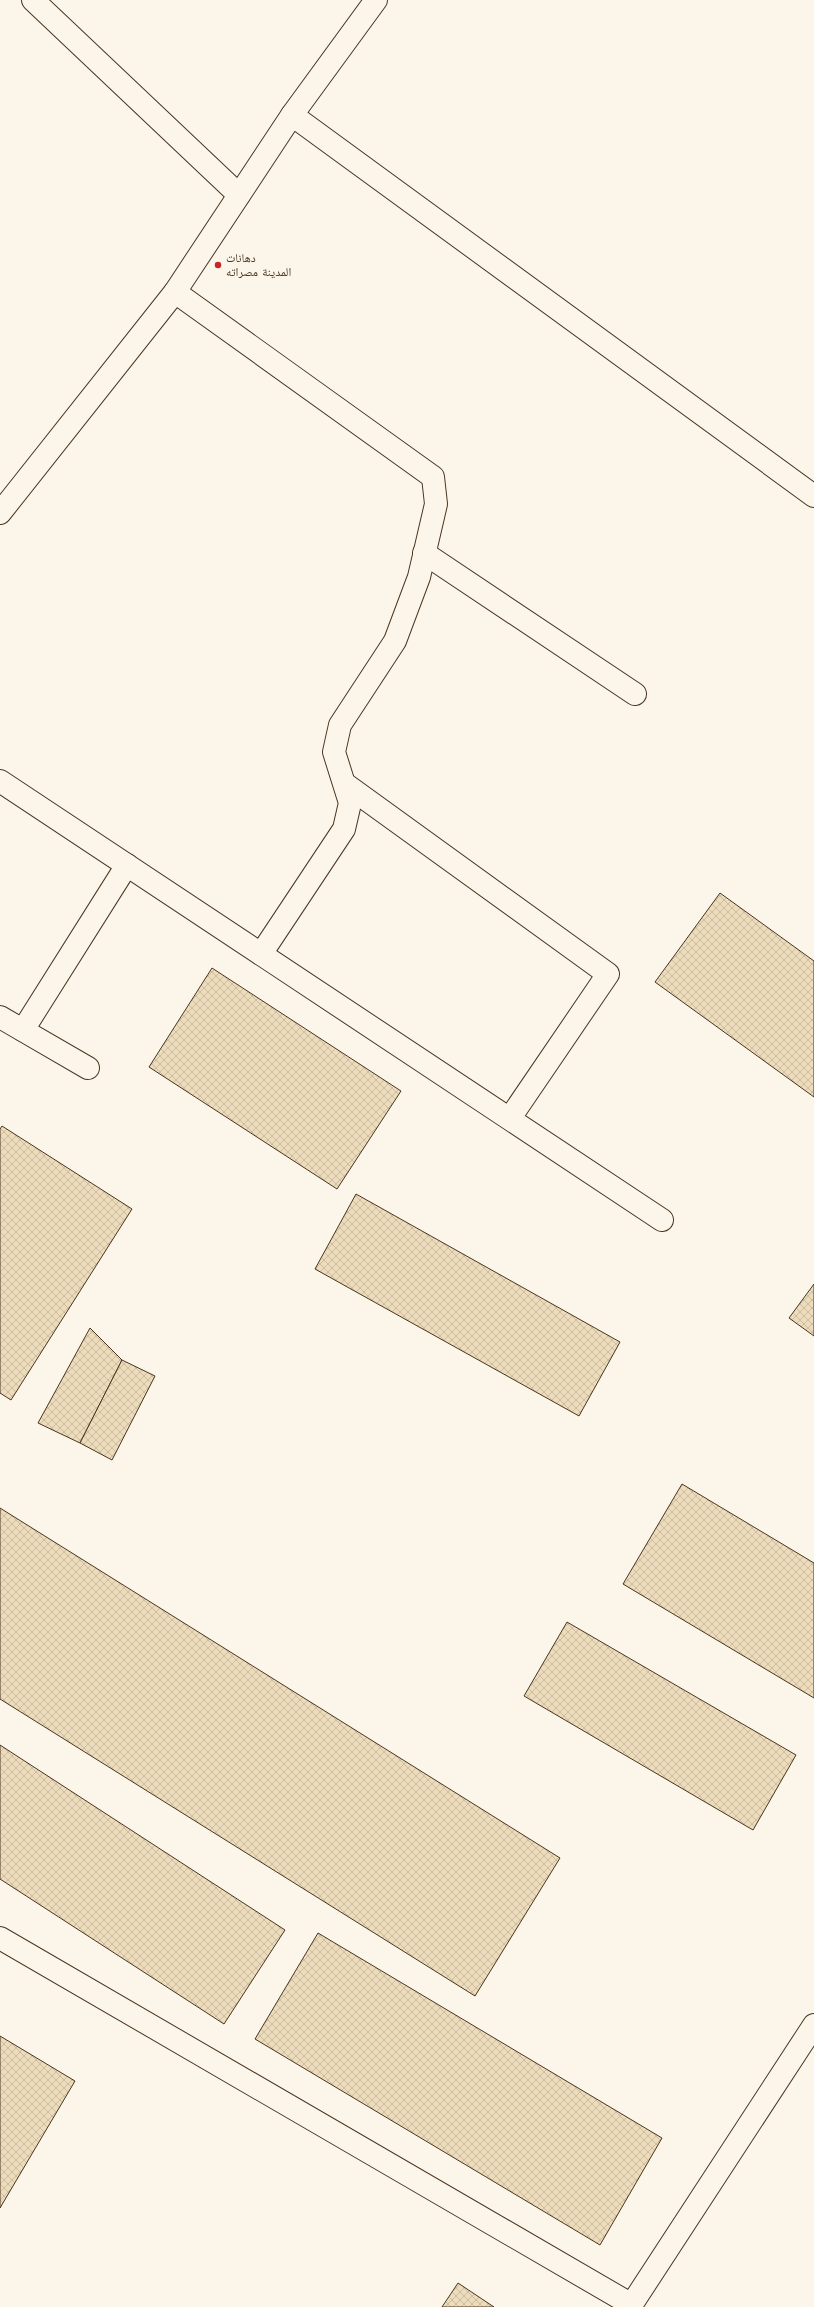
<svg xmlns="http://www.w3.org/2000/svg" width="814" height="2307" font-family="'Work Sans','Noto Naskh Arabic',sans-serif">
	<defs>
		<pattern id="building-cross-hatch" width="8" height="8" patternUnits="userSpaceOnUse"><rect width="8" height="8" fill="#ecdcbc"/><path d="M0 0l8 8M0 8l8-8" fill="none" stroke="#ccbda1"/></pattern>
	</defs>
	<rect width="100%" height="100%" fill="#fbf6e9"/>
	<g fill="url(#building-cross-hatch)" stroke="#4a3520">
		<path d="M720 893 814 961V1097L655 982Z"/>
		<path d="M212 968 401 1091 337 1189 149 1067Z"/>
		<path d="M2 1126 132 1209 11 1400 0 1393V1129Z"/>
		<path d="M356 1194 620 1342 579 1416 315 1269Z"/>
		<path d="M814 1284V1336L789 1318Z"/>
		<path d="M90 1328 122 1360 80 1443 38 1423Z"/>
		<path d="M122 1360 155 1376 112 1460 80 1443Z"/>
		<path d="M682 1484 814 1563V1698L623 1584Z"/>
		<path d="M0 1508 560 1858 475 1996 0 1699Z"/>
		<path d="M567 1622 796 1755 753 1830 524 1696Z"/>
		<path d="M0 1745 285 1930 224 2024 0 1879Z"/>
		<path d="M318 1933 662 2138 600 2245 255 2039Z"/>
		<path d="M0 2036 75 2081 0 2208Z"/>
		<path d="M458 2283 494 2307H442Z"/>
	</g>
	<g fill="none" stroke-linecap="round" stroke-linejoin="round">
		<defs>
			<g id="minor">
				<path d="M33 0 239 195"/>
				<path d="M292 115 814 496"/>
				<path d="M175 292 433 477 436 504 419 577 395 641 340 725 334 752 350 803 344 829 261 954"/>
				<path d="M0 513 175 292 292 115 376 0"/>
				<path d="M424 553 635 694"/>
				<path d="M0 781 662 1220"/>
				<path d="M345 784 608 974 510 1118"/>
				<path d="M0 1017 88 1068"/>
				<path d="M23 1030 127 865"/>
				<path d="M0 1938 632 2305"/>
				<path d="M630 2307 814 2025"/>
			</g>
		</defs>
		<use href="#minor" stroke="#4a3520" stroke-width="24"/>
		<use href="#minor" stroke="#fbf6e9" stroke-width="22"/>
	</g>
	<circle fill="#c62828" stroke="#fbf6e9" stroke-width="1.5" cx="218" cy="265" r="4"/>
	<g text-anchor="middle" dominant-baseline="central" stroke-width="3" stroke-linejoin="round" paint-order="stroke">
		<g font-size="12" fill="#4a3520" stroke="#fbf6e9" text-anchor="start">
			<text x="226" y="258">دهانات<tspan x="226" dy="14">المدينة مصراته</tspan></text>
		</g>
	</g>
</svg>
